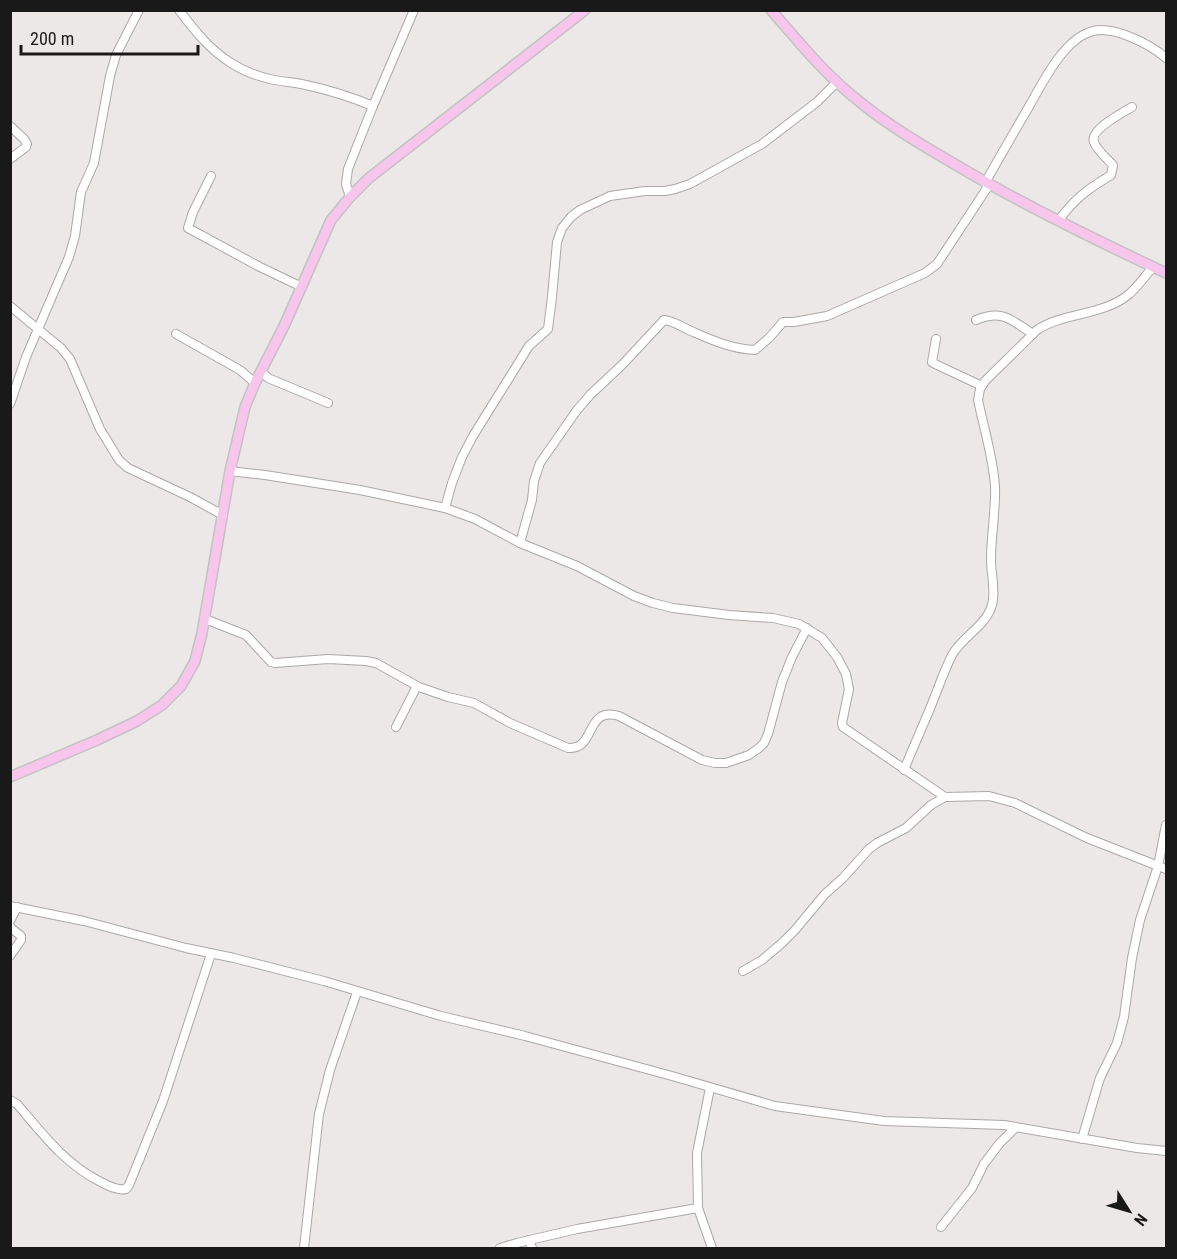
<svg xmlns="http://www.w3.org/2000/svg" width="1177" height="1259" font-family="'Roboto Condensed',sans-serif">
	<rect width="100%" height="100%" fill="#ece8e7"/>
	<g fill="none" stroke-linecap="round" stroke-linejoin="round">
		<defs>
			<g id="minor">
				<path d="M179 10C194 30 210 50 231 63 242 70 257 76 270 79 282 82 294 82 306 85 329 90 351 97 373 106"/>
				<path d="M10 126 24 139 27 144 26 147 10 159"/>
				<path d="M211 176 193 212 188 228 260 267 302 287"/>
				<path d="M985 183C999 158 1013 134 1027 110 1041 86 1062 41 1090 32 1111 24 1150 44 1166 58"/>
				<path d="M350 197 346 184 348 169 373 106 414 10"/>
				<path d="M1059 220C1075 198 1088 189 1111 175L1113 165C1107 158 1097 151 1094 142 1089 130 1122 113 1132 107"/>
				<path d="M10 306 61 348 70 359 100 429 119 460 128 468 190 497 223 515"/>
				<path d="M976 320C1003 309 1011 320 1033 334"/>
				<path d="M176 334 240 370 255 383"/>
				<path d="M936 339 932 362 935 364 982 386"/>
				<path d="M261 371 268 378 328 403"/>
				<path d="M10 404 26 357 69 257 75 236 81 192 94 163 110 76 116 55 139 10"/>
				<path d="M230 471 265 475 360 490 445 508 475 519 520 543 577 566 634 596 653 603 673 608 729 615 773 618 799 624 822 638 837 657 846 674 849 689 842 723 843 727 945 797 989 796 1015 803 1087 838 1166 869"/>
				<path d="M445 508 452 483 462 457 473 436 529 346 548 329 552 297 557 242 562 228 571 217 580 210 610 196 645 191H665L675 189 690 184 762 144 817 102 837 82"/>
				<path d="M520 543 532 500 534 481 540 463 577 410 591 394 622 365 664 320C674 321 682 327 691 331 712 340 731 349 755 350L769 338 783 322H794L827 316 925 273 937 264 989 185"/>
				<path d="M205 619 246 635 271 662 275 663 328 659 366 661 376 663 419 687 448 697 474 703 510 723 568 748C597 750 584 706 619 716L702 760 715 763H726L749 755 759 748 764 743 768 734 782 682 792 657 807 628"/>
				<path d="M396 727 417 686"/>
				<path d="M904 770C912 750 921 730 929 711 937 692 943 673 952 655 963 636 986 626 992 605 996 591 991 574 991 560 991 535 996 510 995 486 993 457 984 429 978 400L980 389 985 381 1037 330C1064 312 1102 316 1128 295 1138 287 1145 276 1153 267"/>
				<path d="M10 906 84 921 186 948 234 958 324 981 441 1016 525 1036 672 1076 775 1106 884 1121 1004 1125 1137 1148 1166 1151"/>
				<path d="M10 921 17 907"/>
				<path d="M10 926 11 928 21 936V940L10 956"/>
				<path d="M743 971 762 960 782 943 795 930 825 894 843 878 869 849 877 843 906 828 931 805 945 797"/>
				<path d="M710 1088 697 1153 698 1208 712 1248"/>
				<path d="M10 1100 17 1104C42 1133 64 1163 99 1181 107 1185 117 1191 126 1189L129 1185 163 1101 211 954"/>
				<path d="M1082 1139 1100 1078 1117 1043 1124 1017 1132 958 1140 920 1158 866 1166 825"/>
				<path d="M941 1227 972 1188 984 1164 999 1144 1016 1127"/>
				<path d="M529 1240 532 1248"/>
				<path d="M304 1248 319 1114 330 1070 357 992"/>
				<path d="M500 1248 517 1243 577 1229 698 1208"/>
			</g>
			<g id="major">
				<path d="M771 10C799 42 826 76 860 102 888 125 920 144 951 162 1021 204 1093 239 1166 273"/>
				<path d="M10 777 97 740 137 721 162 705 181 686 195 661 202 633 230 471 245 407 255 383 284 326 331 220 350 197 369 178 585 10"/>
			</g>
		</defs>
		<use href="#minor" stroke="#aca8a7" stroke-width="10"/>
		<use href="#major" stroke="#c3c3c3" stroke-width="12"/>
		<use href="#minor" stroke="#fff" stroke-width="8"/>
		<use href="#major" stroke="#f8c5ec" stroke-width="9"/>
	</g>
	<rect width="1177" height="1259" fill="none" stroke="#1a1919" stroke-width="24"/>
	<g transform="translate(1129 1211) rotate(127)" stroke="#ece8e7" stroke-width="4.5" paint-order="stroke">
	<path d="M0-4.5L10 22L0 15L-10 22Z" fill="#1a1919"/>
	<text y="-9" font-size="16" font-weight="bold" text-anchor="middle" fill="#1a1919">N</text>
	</g>
	<path d="M21 45v9h177v-9" fill="none" stroke="#1a1919" stroke-width="3"/>
	<text x="30" y="45" font-size="18" fill="#1a1919" stroke="#ece8e7" stroke-width="4.5" paint-order="stroke">200 m</text>
</svg>
